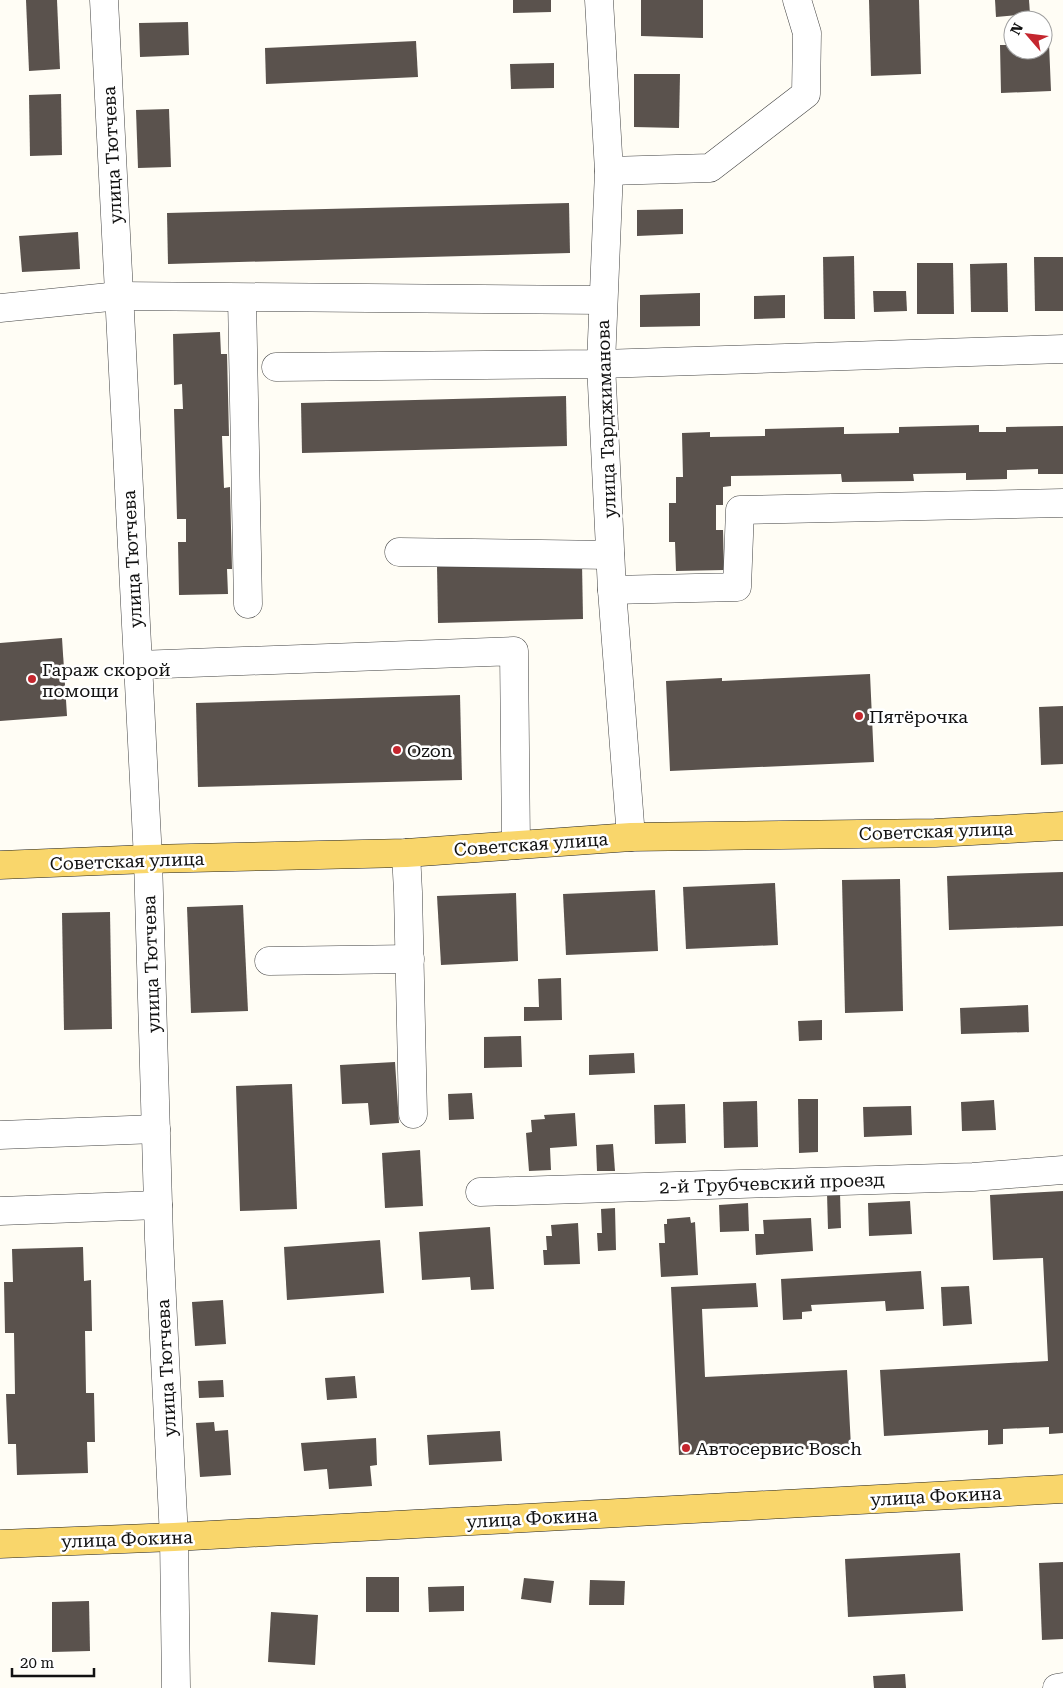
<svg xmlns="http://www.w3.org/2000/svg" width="1063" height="1688" font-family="'Roboto Serif',serif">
	<rect width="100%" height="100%" fill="#fffdf5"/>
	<g fill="#5a524d">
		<path d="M26 0H57L60 69 29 71Z"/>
		<path d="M513 0H551V12L513 13Z"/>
		<path d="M641 0H703V38L641 36Z"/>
		<path d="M869 0H919L921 74 871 76Z"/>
		<path d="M995 0H1029L1030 14 996 17Z"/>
		<path d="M188 22 189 55 140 57 139 23Z"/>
		<path d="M416 41 418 77 266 84 265 48Z"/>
		<path d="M1043 43H1049L1051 91 1001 93 1000 45H1013V50H1043Z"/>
		<path d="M554 63V88L511 89 510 64Z"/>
		<path d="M634 74H680L679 128 634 127Z"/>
		<path d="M61 94 62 155 30 156 29 95Z"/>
		<path d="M169 109 171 167 138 168 136 110Z"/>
		<path d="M569 203 570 253 168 264 167 213Z"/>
		<path d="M683 209V234L637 236V210Z"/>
		<path d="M78 232 80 269 22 272 19 236Z"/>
		<path d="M854 256 855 319H824L823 257Z"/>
		<path d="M1034 257H1063V311H1035Z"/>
		<path d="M917 263H953L954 314H917Z"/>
		<path d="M1007 263 1008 312H971L970 264Z"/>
		<path d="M873 291H906L907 311 874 312Z"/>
		<path d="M700 293V326L640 327V295Z"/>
		<path d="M785 295V318L754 319V296Z"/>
		<path d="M220 332 221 354H227L229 436H222L224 488 230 487 232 569H227L228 594 179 595 178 542H186V519H177L174 409H183L182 384 174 385 173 334Z"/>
		<path d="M566 396 567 446 302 453 301 403Z"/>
		<path d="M979 425V432H1006V427L1063 426V474H1038V469L1007 470V479L966 480V473L913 474 914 481 842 482 841 474 731 476V486L723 487V505H716V530H723L724 570 676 571 675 542H669V503H676V477H683L682 433 710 432V437L765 436V429L844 427V434L899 433V427Z"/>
		<path d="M582 563 583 619 438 623 437 566Z"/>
		<path d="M62 638 67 716 0 721V643Z"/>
		<path d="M870 674 874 762 670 771 666 681 722 678V681Z"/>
		<path d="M460 695 462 780 198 787 196 703Z"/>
		<path d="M1063 706V764L1041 765 1039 707Z"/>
		<path d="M1063 872V926L949 930 947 876Z"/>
		<path d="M900 879 903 1011 845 1013 842 880Z"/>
		<path d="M775 883 778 945 686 949 683 887Z"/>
		<path d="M655 890 658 951 566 955 563 894Z"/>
		<path d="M516 893 518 961 441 965 437 896Z"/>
		<path d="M243 905 248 1011 191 1013 187 907Z"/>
		<path d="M110 912 112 1029 64 1030 62 913Z"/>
		<path d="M561 978 562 1020 524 1021V1007H539L538 979Z"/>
		<path d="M1028 1005 1029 1032 961 1034 960 1008Z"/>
		<path d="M822 1020V1040L799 1041 798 1021Z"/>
		<path d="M521 1036 522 1067 484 1068V1037Z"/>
		<path d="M634 1053 635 1073 589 1075V1055Z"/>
		<path d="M395 1062 399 1123 370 1125 368 1103 342 1104 340 1065Z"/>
		<path d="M292 1084 297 1209 240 1211 236 1086Z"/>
		<path d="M472 1093 474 1119 449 1120 448 1094Z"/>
		<path d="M798 1099H818V1152L799 1153Z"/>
		<path d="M994 1100 996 1130 962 1131 961 1102Z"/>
		<path d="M757 1101 758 1147 724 1148 723 1102Z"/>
		<path d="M685 1104 686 1143 655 1144 654 1105Z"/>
		<path d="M911 1106 912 1135 864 1137 863 1107Z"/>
		<path d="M575 1113 577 1146 550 1148 551 1170 529 1171 526 1133 532 1132 531 1120 545 1119 544 1115Z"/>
		<path d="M613 1144 615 1171H597L596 1145Z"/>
		<path d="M420 1150 423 1206 385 1208 382 1153Z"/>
		<path d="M1063 1191V1433L1049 1434V1427L1003 1429V1444L988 1445V1430L884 1436 880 1370 1048 1361 1043 1258 993 1260 990 1195Z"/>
		<path d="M827 1193H840L841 1228 828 1229Z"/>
		<path d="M910 1201 912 1234 869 1236 868 1203Z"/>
		<path d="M748 1203 749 1231 720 1232 719 1205Z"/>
		<path d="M615 1208 616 1250 598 1251 597 1233H602L601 1209Z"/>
		<path d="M690 1217 691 1223 695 1222 698 1275 661 1277 659 1243H665L664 1224H667V1219Z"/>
		<path d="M811 1218 813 1251 756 1255 755 1234H764L763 1220Z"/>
		<path d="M578 1223 580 1264 544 1265 543 1250H547L546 1236H552L551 1225Z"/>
		<path d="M490 1227 494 1289 471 1290 470 1277 422 1280 419 1232Z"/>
		<path d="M380 1240 384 1293 287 1300 284 1247Z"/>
		<path d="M83 1247 84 1281 91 1280 92 1331H85L86 1393H94L95 1442H87L88 1473 17 1475 16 1444H8L6 1394H15L14 1333H5L4 1282H13L12 1249Z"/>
		<path d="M921 1271 924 1309 886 1311 885 1301 811 1305 812 1311 802 1312V1319L783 1320 781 1279Z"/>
		<path d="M756 1283 758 1307 702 1309 705 1377 847 1370 851 1447 679 1455 671 1287Z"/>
		<path d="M969 1286 972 1324 943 1326 941 1287Z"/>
		<path d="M223 1300 226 1344 195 1346 192 1302Z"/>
		<path d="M355 1376 357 1398 327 1400 325 1378Z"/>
		<path d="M223 1380 224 1397 199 1398 198 1381Z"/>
		<path d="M214 1422 215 1431 228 1430 231 1475 200 1477 196 1423Z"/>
		<path d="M500 1431 502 1461 429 1465 427 1435Z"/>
		<path d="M376 1438 377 1465 370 1466 372 1486 329 1489 327 1469 304 1471 301 1443Z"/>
		<path d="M960 1553 963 1611 848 1617 845 1559Z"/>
		<path d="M1063 1562V1639L1042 1640 1039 1563Z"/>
		<rect x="366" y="1577" width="33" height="35"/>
		<path d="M524 1578 554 1581 551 1603 521 1599Z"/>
		<path d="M590 1580 625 1581 624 1605H589Z"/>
		<path d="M464 1586V1611L429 1612 428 1587Z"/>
		<path d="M89 1601 90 1651 52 1652V1602Z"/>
		<path d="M271 1612 318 1615 315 1665 268 1662Z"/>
		<path d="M905 1674 906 1688H874L873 1676Z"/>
	</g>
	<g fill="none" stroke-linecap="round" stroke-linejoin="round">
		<defs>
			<g id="minor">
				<path d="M104 0 148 859 159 1239 174 1537 176 1688"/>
				<path d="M599 0 609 171 601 364 612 590 631 837"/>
				<path d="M609 171 710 168 806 94 807 33 797 0"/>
				<path d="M242 298 248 604"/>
				<path d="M0 308 119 296 603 300"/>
				<path d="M276 367 601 364 1063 349"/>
				<path d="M399 552 610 555"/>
				<path d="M612 590 737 587 740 510 1063 503"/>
				<path d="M138 665 514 651 516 845"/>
				<path d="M406 853 408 892 413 1114"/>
				<path d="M269 961 410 959"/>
				<path d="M0 1135 156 1129"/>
				<path d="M480 1192 973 1177 1063 1170"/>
				<path d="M0 1211 158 1205"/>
				<path d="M1057 1688 1063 1687"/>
			</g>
			<g id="major">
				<path d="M0 865 148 859 406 853 631 837 935 833 1063 826"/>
				<path d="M0 1544 174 1537 1063 1489"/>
			</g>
		</defs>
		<use href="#minor" stroke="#444" stroke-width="29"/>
		<use href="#major" stroke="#222" stroke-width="29"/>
		<use href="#minor" stroke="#fff" stroke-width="28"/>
		<use href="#major" stroke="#f9d66b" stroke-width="28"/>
	</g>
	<g fill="#c4262e" stroke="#fff" stroke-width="2">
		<circle cx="32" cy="679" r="5"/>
		<circle cx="859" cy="716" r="5"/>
		<circle cx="397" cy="750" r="5"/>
		<circle cx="686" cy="1448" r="5"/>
	</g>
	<g text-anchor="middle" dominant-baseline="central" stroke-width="5" stroke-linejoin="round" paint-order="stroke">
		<g font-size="18" fill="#111" stroke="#fff">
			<text transform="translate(112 155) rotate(-93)">улица Тютчева</text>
			<text transform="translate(606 419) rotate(-92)">улица Тарджиманова</text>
			<text transform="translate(132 559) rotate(-93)">улица Тютчева</text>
			<text transform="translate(936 831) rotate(-2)">Советская улица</text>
			<text transform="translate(531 844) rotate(-4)">Советская улица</text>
			<text transform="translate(127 861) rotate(-2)">Советская улица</text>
			<text transform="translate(151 964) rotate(-92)">улица Тютчева</text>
			<text transform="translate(772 1183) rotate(-2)">2-й Трубчевский проезд</text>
			<text transform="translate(166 1368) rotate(-93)">улица Тютчева</text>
			<text transform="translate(936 1496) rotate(-3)">улица Фокина</text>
			<text transform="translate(532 1518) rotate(-3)">улица Фокина</text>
			<text transform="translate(127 1539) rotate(-2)">улица Фокина</text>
		</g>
		<g font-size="18" fill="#111" stroke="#fff" text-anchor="start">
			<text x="42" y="669">Гараж скорой<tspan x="42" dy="21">помощи</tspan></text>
			<text x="869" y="716">Пятёрочка</text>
			<text x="407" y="750">Ozon</text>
			<text x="696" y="1448">Автосервис Bosch</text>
		</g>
	</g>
	<g transform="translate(1028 35) rotate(298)"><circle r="24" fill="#ffffff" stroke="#a0a0a0"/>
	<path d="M0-4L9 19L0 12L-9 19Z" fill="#c4262e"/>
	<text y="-8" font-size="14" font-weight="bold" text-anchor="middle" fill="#111111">N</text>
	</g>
	<path d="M12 1668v8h82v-8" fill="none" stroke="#111111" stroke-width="2.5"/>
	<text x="20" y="1668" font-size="15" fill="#111111" stroke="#ffffff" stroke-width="4" paint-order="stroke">20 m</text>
</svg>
